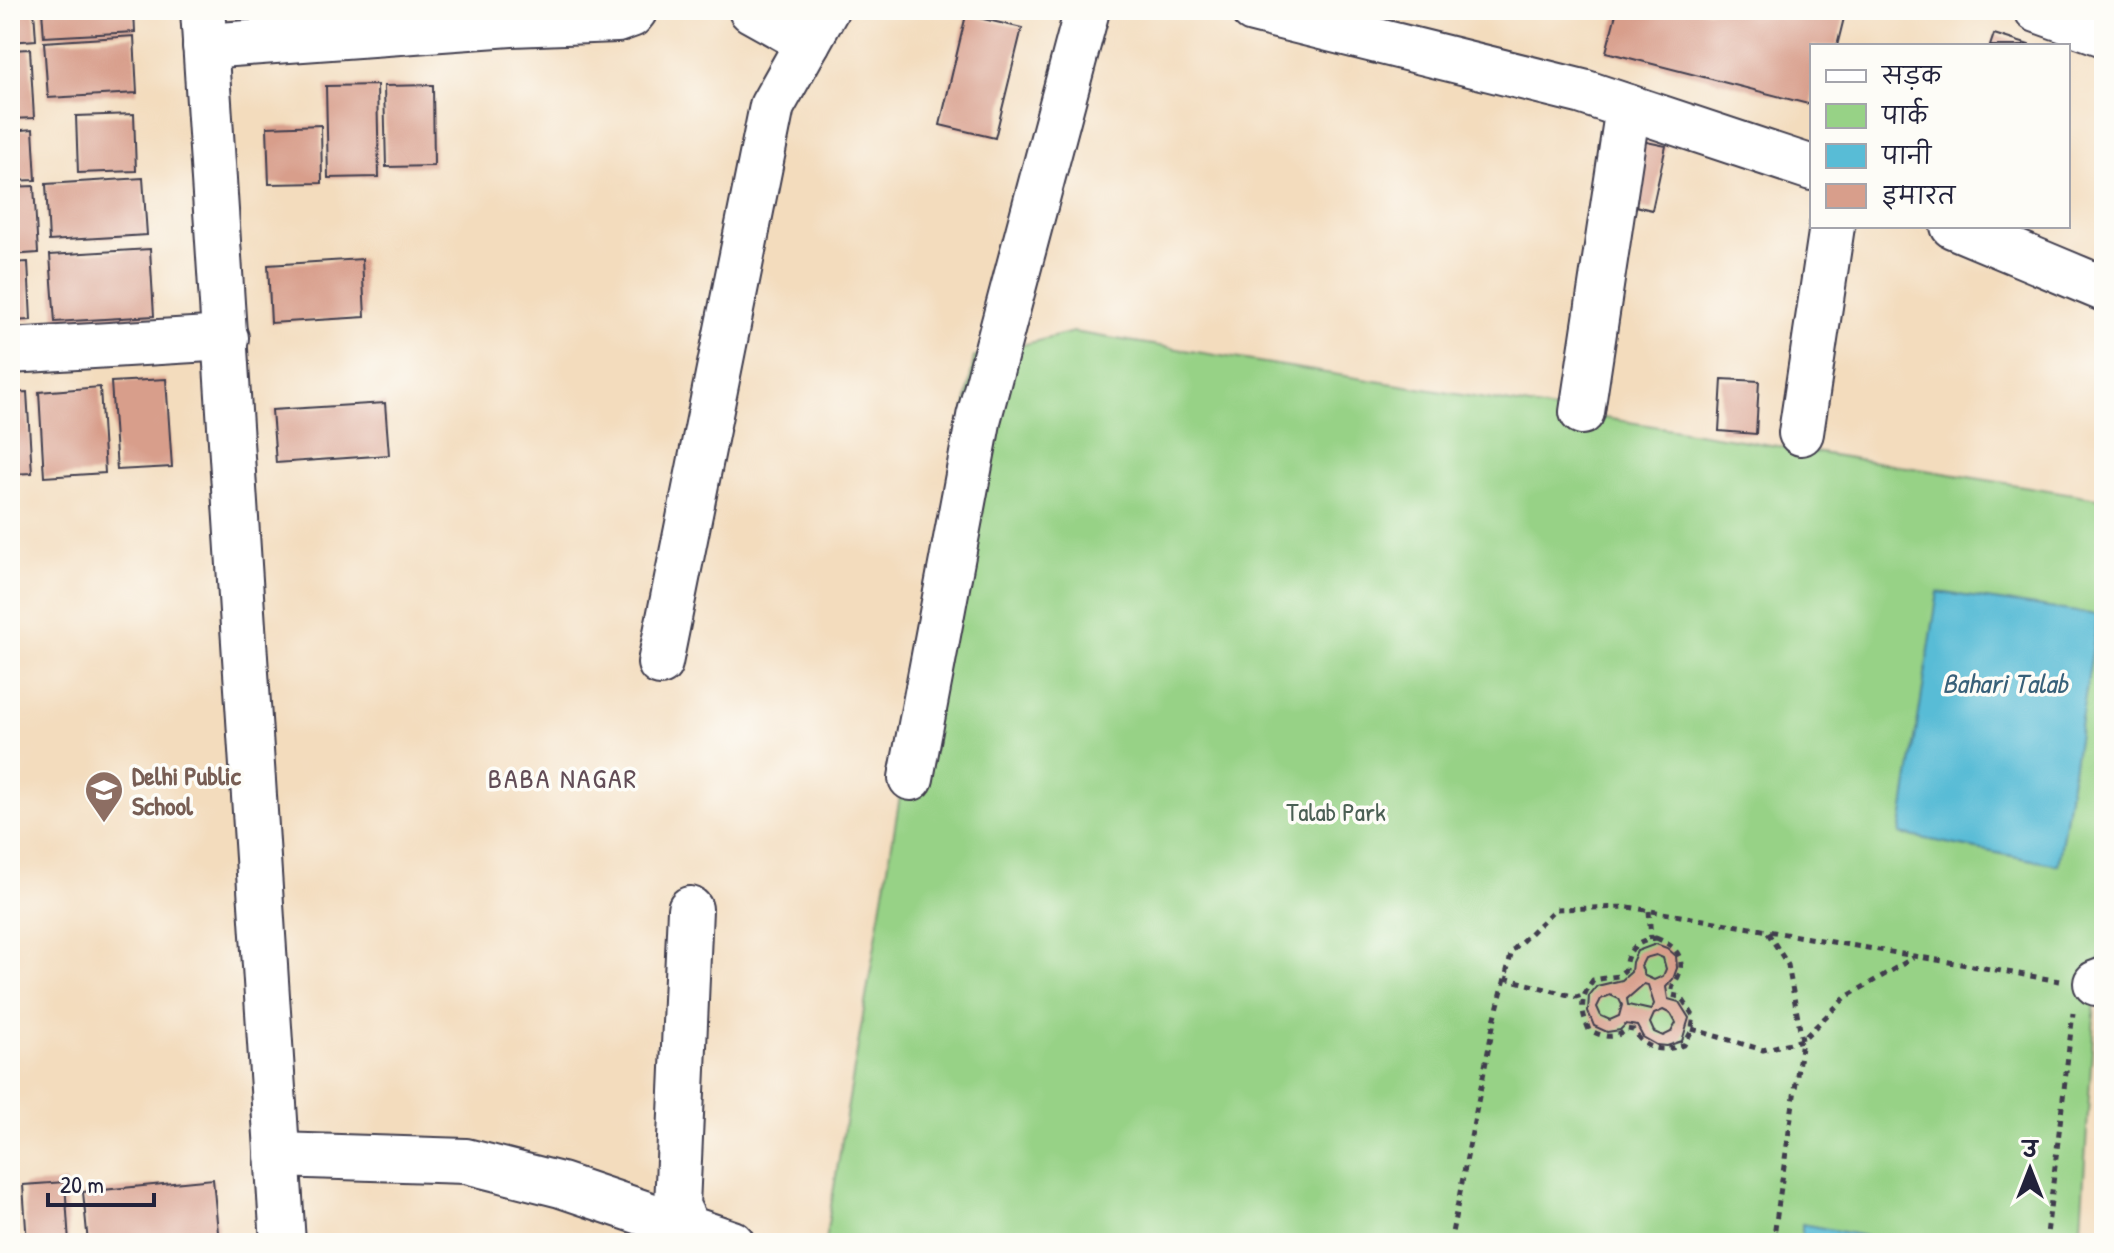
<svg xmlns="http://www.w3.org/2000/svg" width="2114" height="1253" font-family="'Patrick Hand','Playpen Sans Deva',sans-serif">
	<rect width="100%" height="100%" fill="#fdfcf7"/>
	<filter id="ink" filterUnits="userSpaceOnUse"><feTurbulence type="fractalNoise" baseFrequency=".0125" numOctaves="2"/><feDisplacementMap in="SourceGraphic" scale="16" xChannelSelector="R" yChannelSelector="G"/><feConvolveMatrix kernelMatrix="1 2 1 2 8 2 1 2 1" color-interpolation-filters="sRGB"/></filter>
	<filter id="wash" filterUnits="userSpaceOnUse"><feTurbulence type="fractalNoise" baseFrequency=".006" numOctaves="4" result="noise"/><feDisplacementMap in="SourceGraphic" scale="32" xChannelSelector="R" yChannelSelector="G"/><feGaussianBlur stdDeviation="1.8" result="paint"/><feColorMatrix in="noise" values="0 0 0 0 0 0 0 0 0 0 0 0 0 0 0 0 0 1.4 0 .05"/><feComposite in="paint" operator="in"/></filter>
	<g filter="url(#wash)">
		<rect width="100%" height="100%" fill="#f3dcbd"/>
		<path fill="#97d286" stroke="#5c7a60" stroke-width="2" d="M1073 332 2104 499V935L2096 983 2080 1243 825 1241 974 357Z"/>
		<g fill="#58bcd6" stroke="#3d6f88" stroke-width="2">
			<path d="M1938 592 2098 615 2058 865 1900 834Z"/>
			<path d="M1802 1224 1886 1240V1243H1802Z"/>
		</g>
		<g id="blocks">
			<g fill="#d89e8b" fill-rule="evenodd">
				<path d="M10 10H34L36 40 10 42Z"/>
				<path d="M42 10H134L135 32 44 37Z"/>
				<path d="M285 10H365L366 25 286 29Z"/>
				<path d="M1617 10H1846L1837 46H1812V105L1606 52Z"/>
				<path d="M966 15 1022 28 995 138 940 125Z"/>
				<path d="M1994 34 2029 45V46H1990Z"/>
				<path d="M134 36 137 93 48 98 44 42Z"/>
				<path d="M30 49 34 118 10 119V50Z"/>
				<path d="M377 85 379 177 328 178 326 86Z"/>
				<path d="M433 85 434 166 386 167 384 86Z"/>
				<path d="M134 114 136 171 78 173 76 116Z"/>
				<path d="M321 125 322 183 269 184 267 127Z"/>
				<path d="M33 129 36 180 10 181V131Z"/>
				<path d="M1637 140 1666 146 1652 210 1623 203Z"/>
				<path d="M143 178 147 235 49 241 46 184Z"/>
				<path d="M34 186 38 253 10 255V187Z"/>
				<path d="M150 249 154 316 55 322 50 255Z"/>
				<path d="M362 259 365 317 271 323 268 265Z"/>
				<path d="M28 262 31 320 10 321V263Z"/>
				<path d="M166 379 172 467 117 470 111 382Z"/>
				<path d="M1722 379 1759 381 1756 434 1719 431Z"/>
				<path d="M100 387 105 473 44 477 39 392Z"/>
				<path d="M27 392 32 473 10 474V393Z"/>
				<path d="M385 403 389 455 276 463 272 410Z"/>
				<path d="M1656 944 1667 948 1676 956 1677 968 1673 979 1666 987 1668 999 1679 1002 1689 1018 1682 1041 1667 1046 1657 1045 1643 1037 1637 1026 1626 1024 1620 1030 1607 1032 1594 1026 1588 1011 1589 996 1597 986 1622 980 1631 972 1632 962 1637 951ZM1656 955 1663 958 1666 969 1663 976 1654 980 1645 976 1641 966 1645 958ZM1644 984 1648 985 1654 1004 1651 1010 1628 1005 1627 999ZM1610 995 1619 999 1622 1005 1619 1016 1610 1020 1601 1016 1597 1007 1601 999ZM1663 1010 1671 1014 1676 1023 1671 1032 1663 1036 1654 1032 1650 1023 1654 1014Z"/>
				<path d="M213 1179 219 1243H88L83 1192Z"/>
				<path d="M65 1182 69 1243H27L23 1185Z"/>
			</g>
		</g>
	</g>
	<g filter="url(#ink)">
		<use href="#blocks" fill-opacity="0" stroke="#413e4e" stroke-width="2"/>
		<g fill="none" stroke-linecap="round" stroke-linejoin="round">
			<defs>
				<g id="minor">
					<path d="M203 10 283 1243"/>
					<path d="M751 10 808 42"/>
					<path d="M1253 10 1583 92 1812 168"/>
					<path d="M2037 10 2104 34"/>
					<path d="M205 46 511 24 617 20 631 15 635 10"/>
					<path d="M1953 226 2104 289"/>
					<path d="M10 351 226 338"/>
					<path d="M1582 412 1628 107"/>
					<path d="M1801 433 1832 226"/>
					<path d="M660 663 772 106 826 10"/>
					<path d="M911 778 979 417 1087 10"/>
					<path d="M690 909 677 1206 688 1228 732 1243"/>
					<path d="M2096 983 2104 980"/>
					<path d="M277 1155 466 1161 561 1185 688 1228"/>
				</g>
			</defs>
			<use href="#minor" stroke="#413e4e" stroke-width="48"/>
			<g stroke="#413e4e" stroke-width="5" stroke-dasharray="6 6" stroke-linecap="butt">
				<path d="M1649 911 1651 939"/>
				<path d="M1768 933 1788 965 1802 1040 1773 1243"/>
				<path d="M1656 938C1674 945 1687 957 1678 977 1674 985 1671 986 1672 995L1681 997 1694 1017 1691 1032 1684 1045C1662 1052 1646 1051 1633 1030L1627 1029C1614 1041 1602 1036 1589 1030 1580 1009 1580 998 1593 980L1618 976 1625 970C1626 949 1637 942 1656 938Z"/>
				<path d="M1505 978 1576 997 1582 995"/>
				<path d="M1692 1029 1763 1050 1802 1040 1846 997 1913 958"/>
				<path d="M1450 1243 1494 1021 1512 951 1555 909 1628 907 2060 981"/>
				<path d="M2046 1243 2073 1013"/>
			</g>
			<use href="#minor" stroke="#fff" stroke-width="44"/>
		</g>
	</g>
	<defs>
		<symbol id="school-pin" viewBox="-11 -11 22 30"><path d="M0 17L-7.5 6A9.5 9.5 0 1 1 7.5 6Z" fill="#8d6e63" stroke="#fdfcf7"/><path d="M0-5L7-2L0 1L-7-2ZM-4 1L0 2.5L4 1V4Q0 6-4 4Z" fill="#fff"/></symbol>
	</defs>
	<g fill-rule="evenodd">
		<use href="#school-pin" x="82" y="768" width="44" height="60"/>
	</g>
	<g text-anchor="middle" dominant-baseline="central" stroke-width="7" stroke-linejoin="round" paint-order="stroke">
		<g font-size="26" font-weight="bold" fill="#785e54" stroke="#fdfcf7" text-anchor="start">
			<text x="132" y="775">Delhi Public<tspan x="132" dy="30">School</tspan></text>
		</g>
		<g font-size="26" fill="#4b6055" stroke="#fdfcf7">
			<text x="1336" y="811">Talab Park</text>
		</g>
		<g font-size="28" font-style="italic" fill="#386079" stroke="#fdfcf7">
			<text x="2005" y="683">Bahari Talab</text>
		</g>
		<g font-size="28" letter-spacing="2" fill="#624d57" stroke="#fdfcf7">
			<text x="563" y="778">BABA NAGAR</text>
		</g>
	</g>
	<rect width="2114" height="1253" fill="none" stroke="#fdfcf7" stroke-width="40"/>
	<rect x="1810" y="44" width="260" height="184" fill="#fdfcf7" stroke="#a5a5ac" stroke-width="2"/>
	<rect x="1826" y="70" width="40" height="12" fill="#ffffff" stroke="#a5a5ac" stroke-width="2"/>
	<text x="1882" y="84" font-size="24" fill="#22223b">सड़क</text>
	<rect x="1826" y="104" width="40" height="24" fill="#97d286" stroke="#a5a5ac" stroke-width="2"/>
	<text x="1882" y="124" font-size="24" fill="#22223b">पार्क</text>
	<rect x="1826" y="144" width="40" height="24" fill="#58bcd6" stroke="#a5a5ac" stroke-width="2"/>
	<text x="1882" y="164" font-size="24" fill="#22223b">पानी</text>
	<rect x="1826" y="184" width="40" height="24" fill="#d89e8b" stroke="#a5a5ac" stroke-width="2"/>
	<text x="1882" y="204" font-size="24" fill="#22223b">इमारत</text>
	<g transform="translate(2030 1169)" stroke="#fdfcf7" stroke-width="6" paint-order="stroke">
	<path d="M0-6L14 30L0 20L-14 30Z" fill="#22223b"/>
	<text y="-12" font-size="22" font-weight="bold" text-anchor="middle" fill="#22223b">उ</text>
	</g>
	<path d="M48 1193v12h106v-12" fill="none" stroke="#22223b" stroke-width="4"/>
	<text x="60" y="1193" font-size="24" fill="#22223b" stroke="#fdfcf7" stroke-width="6" paint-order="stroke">20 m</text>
</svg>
